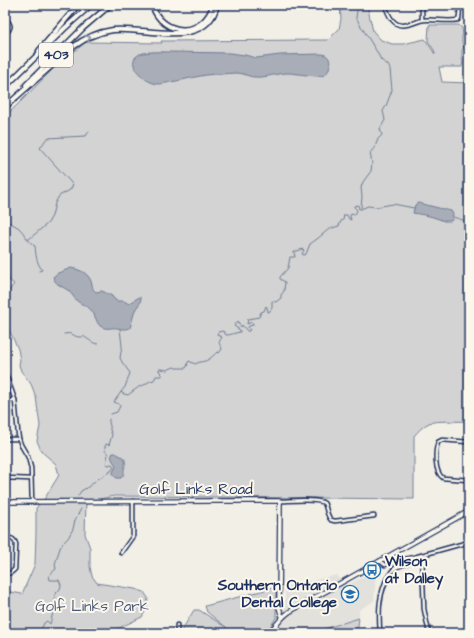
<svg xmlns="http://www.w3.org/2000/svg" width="474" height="638" font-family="'Architects Daughter',sans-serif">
	<rect width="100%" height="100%" fill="#f2efe6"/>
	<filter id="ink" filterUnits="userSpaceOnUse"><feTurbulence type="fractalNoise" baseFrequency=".025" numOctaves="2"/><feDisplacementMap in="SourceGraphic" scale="8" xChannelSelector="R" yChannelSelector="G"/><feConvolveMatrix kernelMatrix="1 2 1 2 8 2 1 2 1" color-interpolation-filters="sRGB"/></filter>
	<g filter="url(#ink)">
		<path fill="#e2e1dc" d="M376 570 374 601 359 610V618L317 631 316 633H266L276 618 285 607V587L337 575 346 586Z"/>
		<g fill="#d2d3d2" stroke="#768198">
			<path d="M340 5H367L373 31 381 40 392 44H403L425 39 435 54 434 50 428 41 429 25H459L462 28 463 35 462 36V43L464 45 463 49 462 50V60L463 61 462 67H439L442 82 469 83V421C459 422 438 420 429 423 423 426 418 431 414 436V499L114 496 86 502 85 534 90 548V567L92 576 97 583 135 589 144 592 148 598 147 608 142 617 119 628 100 633H5V591L22 594 35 564 36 533V508L45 498 59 475 56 464 42 452 37 441 40 426 36 397 31 384 21 371 19 365 20 360 18 349 5 321V306L8 292 14 284 9 280 5 263V117L54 68 86 42 162 43 161 41 328 40 339 29 341 19Z"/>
			<path d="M276 587V618L266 633H234L229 629 226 633H180L194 610H199L227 628 207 612 205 606Z"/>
			<path d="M359 618 357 633H316L317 631Z"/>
		</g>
		<g fill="#a9adb7" stroke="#707b93">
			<path d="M170 52 230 53 245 55 256 58 280 55 322 54C327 55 329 57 330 62 330 67 329 72 324 75 319 78 296 73 288 73 277 73 266 78 255 77 250 77 247 75 243 74 236 72 226 74 219 74 202 74 186 80 170 82 167 83 162 84 158 84 146 84 122 62 140 54 148 51 162 52 170 52Z"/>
			<path d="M418 203 451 211 453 214 452 220 450 221H444C432 216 425 215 413 213L415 205Z"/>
			<path d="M71 268C81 270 89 273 92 284 93 288 92 289 96 292L102 291 112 296 113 298 117 301H124L129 304 139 297 141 298 140 303 135 310 130 328C124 330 123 329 117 328 112 327 108 330 102 327 96 325 96 314 90 309 87 306 81 304 77 301 74 298 72 294 69 291 64 287 55 285 53 277L58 273Z"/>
			<path d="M113 453C117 453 115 453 119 455 130 460 123 465 124 474L121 478H117L113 475V472L116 466C114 461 109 458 113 453Z"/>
		</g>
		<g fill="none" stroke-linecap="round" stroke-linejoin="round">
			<g stroke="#707b93" stroke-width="1">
				<path d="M358 5 356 17 359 23 377 52 381 60 388 65 390 69 392 90 386 106 383 111 385 120 380 129 382 135 378 139 375 147 370 153 372 163 371 171 363 182 361 187 362 197 361 208"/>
				<path d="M361 209 368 206 376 207 393 204 414 208"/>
				<path d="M453 217 469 222"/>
				<path d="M5 220C9 223 15 225 19 228 25 234 28 242 35 246 36 256 36 261 42 270L39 271"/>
				<path d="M28 240 48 223 52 216 55 203 59 196 70 190 73 185 40 148 47 138 86 136 89 131"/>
				<path d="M120 329 122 346 120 358 122 362 130 373 125 387 121 392"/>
				<path d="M64 334C74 332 73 337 80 337 85 337 82 335 86 338 91 341 92 343 98 344"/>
				<path d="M111 414 117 412 120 406 119 404 114 402 121 392 124 394 128 395 140 386 144 385 150 381 154 380 156 376H162V374L159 371V369H161L167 370 174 367 176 368H186L187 367 188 362 189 361 195 364C199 362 201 362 205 361 209 360 214 355 217 352L219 353 222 349C220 343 217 345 222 337L217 335 218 332 223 331 226 335C231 335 234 333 240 332V330L234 326 237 322 238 321 240 326 241 327 242 325 247 331H249L250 329 248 328 249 326 253 325V324L252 322 247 324 248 319 259 317 261 312 264 311 266 306 267 307 268 312H269L272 308V301L276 302 281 298V295L284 291 285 282 280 279V277L288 268 290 257H295L294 252 303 249 304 250 302 254 304 255 306 254 310 244 317 239 329 229 339 226 341 221 343 220 344 215H347L349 219 351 220 350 216 351 214 355 215 357 210 354 207V206L358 205 359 209H360"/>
				<path d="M98 479 111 471 114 467 112 464 108 465 106 463 108 454C104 450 104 449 106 444L109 445 112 435 110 430C111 425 108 423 109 419"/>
				<path d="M78 496 81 491 88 487 95 481"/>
				<path d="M35 633 40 632 44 623 47 621 50 624 55 605V594L60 589 61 585 59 580H50L49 575 56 569 55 564 60 548 63 543 68 538 73 529 75 520 81 509"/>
			</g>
			<defs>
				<g id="minor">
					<path d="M385 5C388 14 393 27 405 25 411 25 417 21 423 20 435 19 446 22 458 20L459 18 460 5"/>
					<path d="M422 5V20"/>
					<path d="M5 17C11 25 13 27 5 34"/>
					<path d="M5 372 15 400 18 433 19 439 21 445 28 457 31 468 32 502"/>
					<path d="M5 401 15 400"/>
					<path d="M5 439H19"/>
					<path d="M469 442 442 440 438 442C435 451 434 472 443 478L469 480"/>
					<path d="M5 478 31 479"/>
					<path d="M280 501C288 501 318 498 324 503 327 507 326 515 331 520L335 521 374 516"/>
					<path d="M5 538C11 538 14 538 16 544L15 569C12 572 10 574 5 574"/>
					<path d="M121 553 133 536V501"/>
					<path d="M422 555 424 609 429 633"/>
					<path d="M380 561 385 565 400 560 411 558 469 542"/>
					<path d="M177 625V633"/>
					<path d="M380 633C379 614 378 601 385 583 387 578 390 573 394 569 399 565 406 565 411 561V558"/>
				</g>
				<g id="major">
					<path d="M5 502 214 501H280L279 607 281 614 283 617"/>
					<path d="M269 633 283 617 289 612 469 511"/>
				</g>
				<g id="highway">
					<path d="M152 5C162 37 204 38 213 5"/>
					<path d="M39 51 78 5"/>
					<path d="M26 85 83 28 110 5"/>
					<path d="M5 87 65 28 91 5"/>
					<path d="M5 107 73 47C85 38 98 32 113 30 145 26 206 51 217 5"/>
				</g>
			</defs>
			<use href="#minor" stroke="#1b2f5e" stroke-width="5.5"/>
			<use href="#major" stroke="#1b2f5e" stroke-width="6"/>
			<use href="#highway" stroke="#1b2f5e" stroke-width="7"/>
			<use href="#minor" stroke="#fbf7ec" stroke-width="2.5"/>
			<use href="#major" stroke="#fbf7ec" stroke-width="3.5"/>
			<use href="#highway" stroke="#fbf7ec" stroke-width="4"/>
		</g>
		<defs><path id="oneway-chevron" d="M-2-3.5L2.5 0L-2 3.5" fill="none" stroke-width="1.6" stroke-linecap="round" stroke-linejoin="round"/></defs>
		<use stroke="#8b93a5" href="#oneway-chevron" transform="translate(88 38) rotate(-24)"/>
	</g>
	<defs>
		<symbol id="bus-ring" viewBox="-11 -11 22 22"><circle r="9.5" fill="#fbf7ec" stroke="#1f6fb2" stroke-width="1.5"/><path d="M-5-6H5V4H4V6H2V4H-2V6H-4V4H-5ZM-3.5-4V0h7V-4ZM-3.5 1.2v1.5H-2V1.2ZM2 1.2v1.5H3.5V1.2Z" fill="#1f6fb2"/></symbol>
		<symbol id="university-ring" viewBox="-11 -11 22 22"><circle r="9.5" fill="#fbf7ec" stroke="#1f6fb2" stroke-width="1.5"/><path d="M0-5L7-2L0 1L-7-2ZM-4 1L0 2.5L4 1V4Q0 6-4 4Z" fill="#1f6fb2"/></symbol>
	</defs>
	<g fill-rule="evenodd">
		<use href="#bus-ring" x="362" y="560" width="20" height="20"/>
		<use href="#university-ring" x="340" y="584" width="20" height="20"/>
	</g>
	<g text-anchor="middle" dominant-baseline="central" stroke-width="4" stroke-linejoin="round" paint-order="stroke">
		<rect fill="#fbf7ec" stroke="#5e6b89" stroke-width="1" x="39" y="43" width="34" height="24" rx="3"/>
		<g font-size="14" font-weight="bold" fill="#1b2f5e">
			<text x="56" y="55">403</text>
		</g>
		<g font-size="15" fill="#1b2f5e" stroke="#fbf7ec">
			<text x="196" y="489">Golf Links Road</text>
		</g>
		<g font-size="15" font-weight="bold" fill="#1b2f5e" stroke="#fbf7ec" text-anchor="start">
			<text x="385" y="561">Wilson<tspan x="385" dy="17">at Dalley</tspan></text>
			<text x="337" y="585" text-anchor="end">Southern Ontario<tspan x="337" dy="17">Dental College</tspan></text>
		</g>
		<g font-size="15" fill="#49587b" stroke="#fbf7ec">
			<text x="92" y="606">Golf Links Park</text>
		</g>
	</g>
	<rect width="474" height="638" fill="none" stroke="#fbf7ec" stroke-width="20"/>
	<rect x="10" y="10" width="454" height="618" fill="none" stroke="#1b2f5e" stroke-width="1.5" filter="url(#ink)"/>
</svg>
